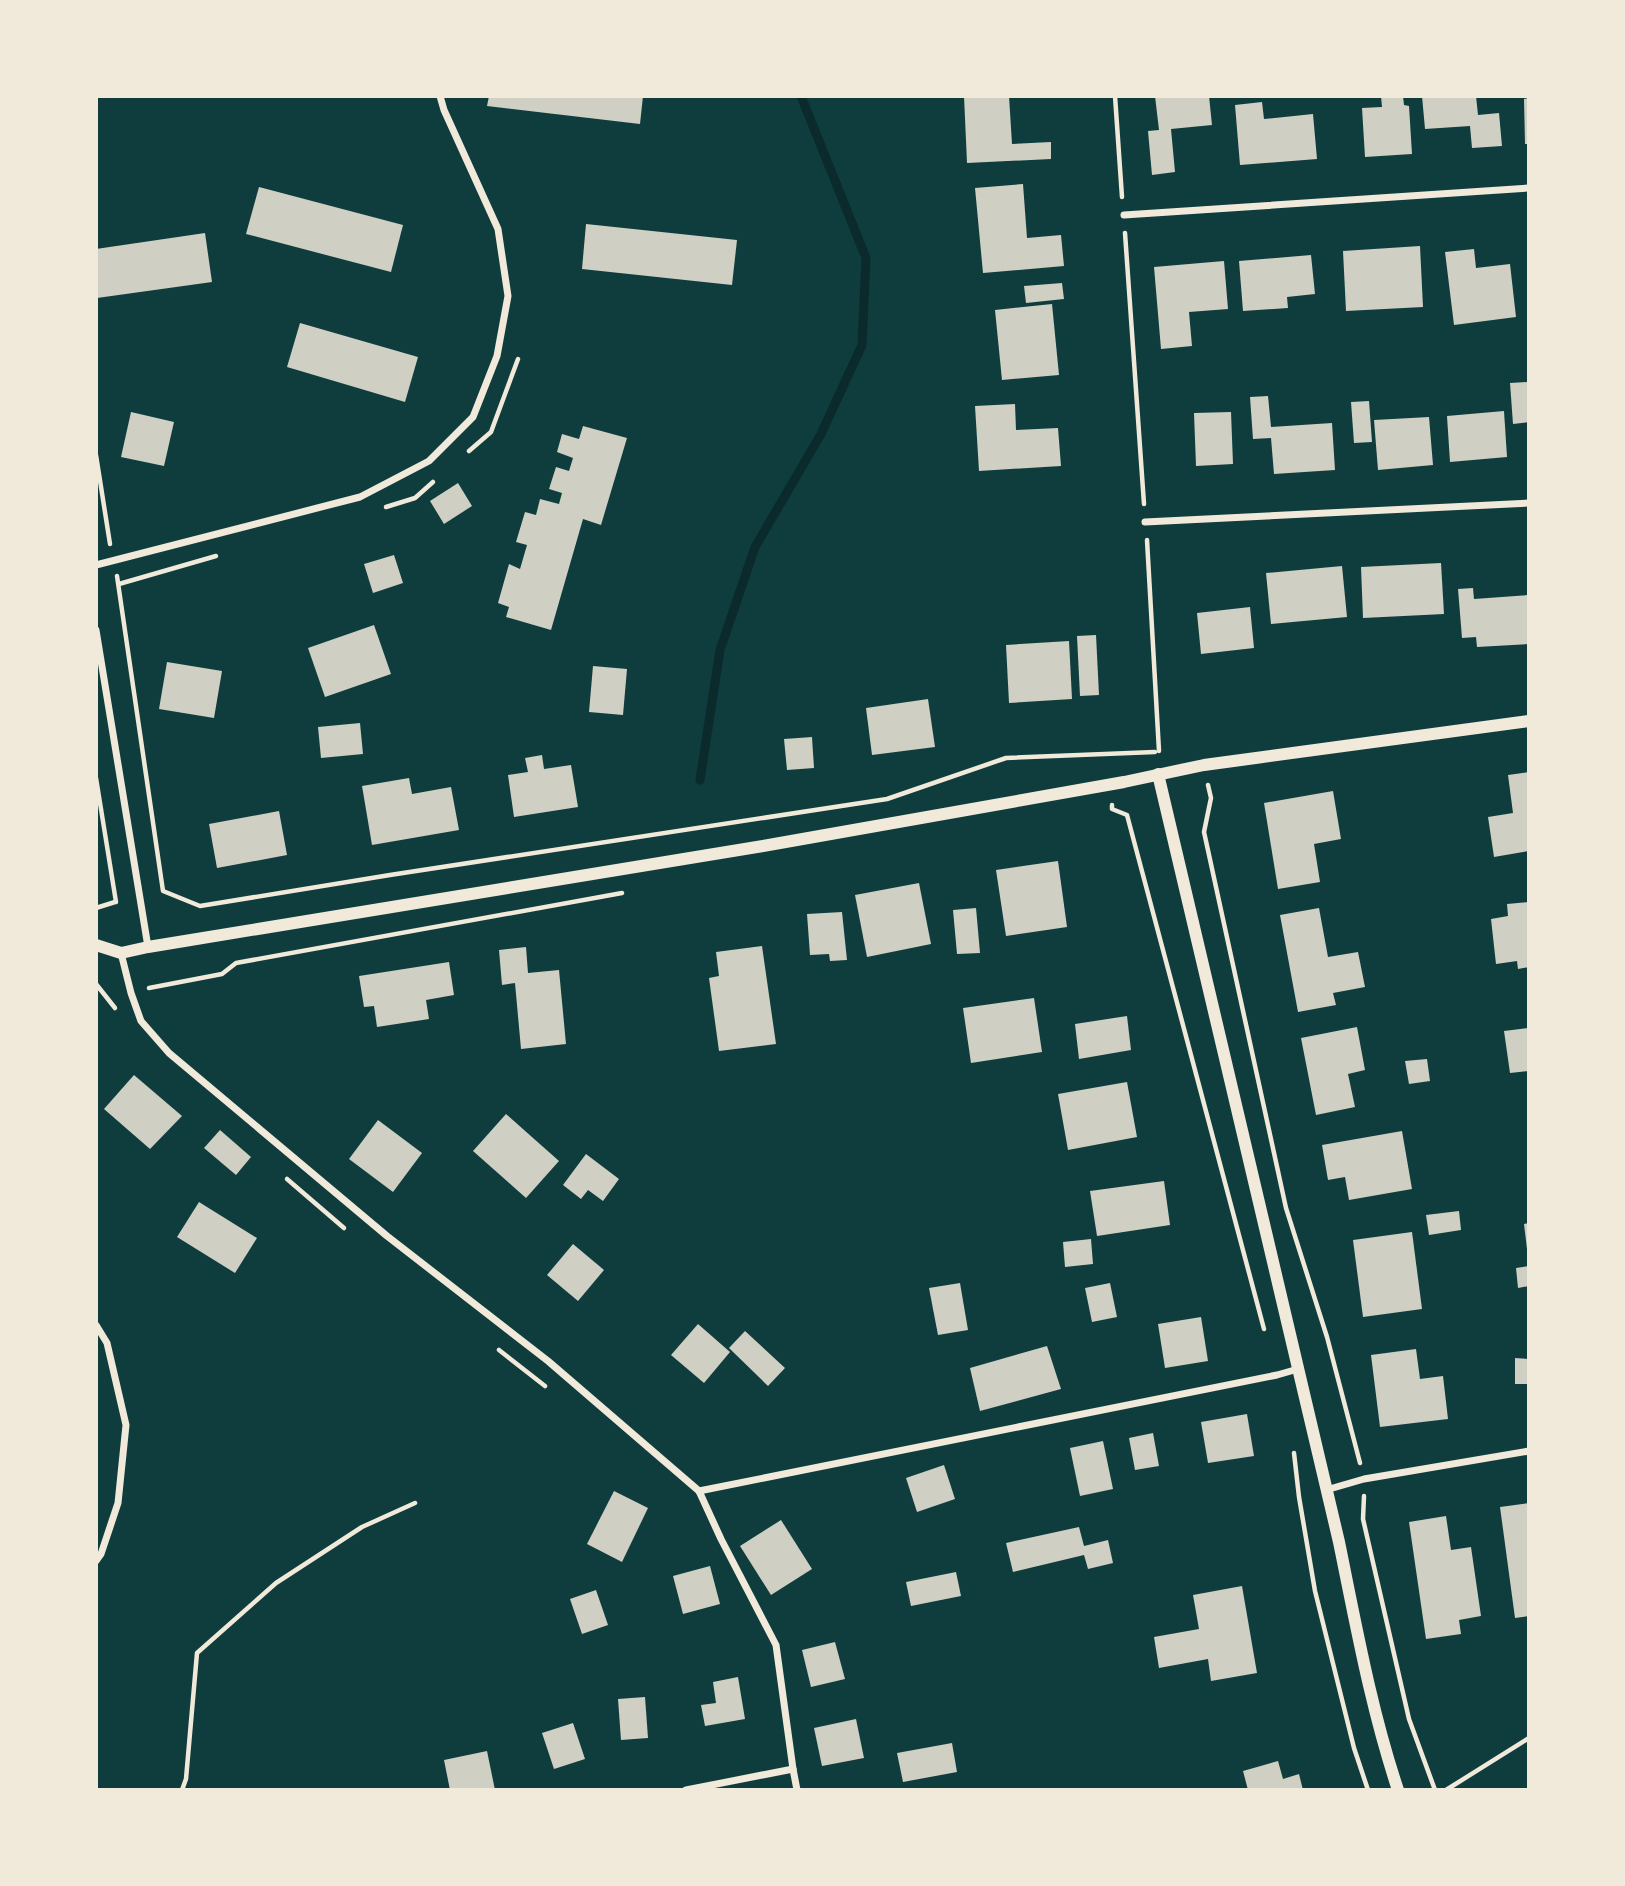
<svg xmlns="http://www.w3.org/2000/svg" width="1625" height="1886" font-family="Merriweather,serif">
	<rect width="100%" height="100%" fill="#0f3d3e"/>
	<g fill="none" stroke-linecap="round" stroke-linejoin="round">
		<path stroke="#0a2a2b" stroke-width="9" d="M700 780 720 650 755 547 821 434 862 345 866 258 801 96"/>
	</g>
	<g fill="#cfcfc3">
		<path d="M489 96H643L640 124 487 106Z"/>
		<path d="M964 96H1009L1012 144 1051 142V159L967 163Z"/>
		<path d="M1155 96H1209L1212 125 1171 129 1175 172 1152 175 1148 131 1159 130Z"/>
		<path d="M1381 96H1403L1404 105 1409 106 1412 154 1365 157 1362 108 1382 107Z"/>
		<path d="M1422 96H1476L1478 115 1499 113 1502 146 1472 148 1470 126 1425 129Z"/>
		<path d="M1529 98V144H1525L1524 99Z"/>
		<path d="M1262 102 1264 119 1313 114 1317 159 1240 165 1235 105Z"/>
		<path d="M1023 184 1027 238 1061 235 1064 266 983 273 975 188Z"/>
		<path d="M259 187 403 225 391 272 246 234Z"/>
		<path d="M586 224 737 240 732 285 582 269Z"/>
		<path d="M205 233 212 282 97 298 96 249Z"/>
		<path d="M1420 246 1423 307 1346 311 1343 251Z"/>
		<path d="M1474 249 1476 268 1510 264 1516 317 1454 325 1445 252Z"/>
		<path d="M1311 255 1315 294 1287 297 1288 308 1243 311 1239 261Z"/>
		<path d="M1224 261 1228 309 1189 312 1192 346 1161 349 1154 267Z"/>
		<path d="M1062 283 1064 299 1026 303 1024 286Z"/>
		<path d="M1052 304 1059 375 1002 380 995 310Z"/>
		<path d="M300 323 418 357 405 402 287 367Z"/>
		<path d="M1527 382 1529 422 1513 424 1510 383Z"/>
		<path d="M1268 396 1271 427 1332 423 1335 470 1274 474 1271 438 1253 439 1250 397Z"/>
		<path d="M1369 401 1372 442 1354 443 1351 402Z"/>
		<path d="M1015 404 1016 430 1058 428 1061 466 979 471 975 406Z"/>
		<path d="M1504 411 1507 457 1450 462 1447 416Z"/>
		<path d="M131 412 174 422 164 466 121 457Z"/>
		<path d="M1231 412 1233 464 1196 466 1194 413Z"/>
		<path d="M1429 417 1433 465 1378 470 1374 420Z"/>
		<path d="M583 426 627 438 601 525 583 519 551 630 506 617 509 607 498 603 509 564 520 569 527 545 516 542 525 512 536 515 540 499 559 504 562 493 549 489 556 467 569 471 573 458 557 452 562 434 579 439Z"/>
		<path d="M458 483 472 506 444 524 430 501Z"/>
		<path d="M394 555 403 583 373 593 364 564Z"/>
		<path d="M1441 563 1444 614 1363 618 1361 567Z"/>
		<path d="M1342 566 1347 617 1271 624 1266 573Z"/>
		<path d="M1473 588 1474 599 1529 595V644L1477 647 1476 637 1462 638 1458 589Z"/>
		<path d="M1250 607 1254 648 1201 654 1197 613Z"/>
		<path d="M374 625 391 674 325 697 308 648Z"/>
		<path d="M1096 635 1099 695 1080 696 1077 636Z"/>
		<path d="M1069 641 1072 699 1009 703 1006 645Z"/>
		<path d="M167 662 222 671 214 718 159 709Z"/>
		<path d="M593 666 627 669 623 715 589 712Z"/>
		<path d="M928 699 935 747 872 755 866 708Z"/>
		<path d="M360 723 363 754 321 758 318 727Z"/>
		<path d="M812 737 814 768 787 770 784 739Z"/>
		<path d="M542 755 544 769 571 765 578 807 514 817 508 775 528 772 525 758Z"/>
		<path d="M1529 772V851L1494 857 1488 817 1513 813 1508 775Z"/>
		<path d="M409 778 412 794 451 787 459 830 372 845 362 786Z"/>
		<path d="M1333 791 1341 839 1314 844 1320 882 1278 889 1264 803Z"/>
		<path d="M279 811 287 855 217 868 209 824Z"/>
		<path d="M1058 861 1067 927 1006 936 996 870Z"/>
		<path d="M919 883 931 944 867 957 855 895Z"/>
		<path d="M1529 902V967L1518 969 1517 961 1496 964 1491 919 1508 916 1507 904Z"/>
		<path d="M976 908 980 953 957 954 953 910Z"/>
		<path d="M1319 908 1328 957 1358 952 1365 987 1333 993 1336 1005 1298 1012 1280 915Z"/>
		<path d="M842 912 847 960 830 961 829 954 810 955 807 914Z"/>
		<path d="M762 946 776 1044 719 1051 709 978 719 976 716 952Z"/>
		<path d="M526 947 528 973 559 970 566 1044 521 1049 515 983 502 985 499 950Z"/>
		<path d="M449 962 454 995 426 1000 429 1019 377 1027 374 1006 364 1007 359 976Z"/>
		<path d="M1034 998 1042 1052 971 1063 963 1008Z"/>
		<path d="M1127 1016 1131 1050 1079 1059 1075 1024Z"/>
		<path d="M1357 1027 1365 1070 1348 1074 1355 1107 1316 1115 1301 1038Z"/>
		<path d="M1529 1028V1071L1510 1073 1504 1031Z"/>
		<path d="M1427 1059 1430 1081 1409 1084 1405 1061Z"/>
		<path d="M134 1075 182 1116 150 1149 104 1109Z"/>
		<path d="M1127 1082 1137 1137 1068 1150 1058 1094Z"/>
		<path d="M506 1114 559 1161 526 1198 473 1151Z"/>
		<path d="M378 1120 422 1153 393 1192 349 1159Z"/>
		<path d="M220 1130 251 1157 236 1175 204 1148Z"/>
		<path d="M1402 1131 1412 1189 1349 1200 1345 1177 1328 1180 1322 1145Z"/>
		<path d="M586 1154 619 1179 603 1201 588 1190 581 1199 563 1185Z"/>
		<path d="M1164 1181 1170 1225 1097 1236 1090 1191Z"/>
		<path d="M199 1202 257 1238 235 1273 177 1237Z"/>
		<path d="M1459 1211 1461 1230 1429 1235 1426 1215Z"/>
		<path d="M1529 1223V1249H1527L1524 1224Z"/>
		<path d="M1412 1232 1422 1309 1363 1317 1353 1240Z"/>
		<path d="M1091 1239 1093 1264 1065 1267 1063 1242Z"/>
		<path d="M573 1244 604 1270 578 1301 547 1275Z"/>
		<path d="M1529 1266V1286L1518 1288 1516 1268Z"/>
		<path d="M960 1283 968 1330 938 1335 929 1288Z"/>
		<path d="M1110 1283 1117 1317 1092 1322 1085 1288Z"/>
		<path d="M1201 1317 1208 1361 1165 1368 1158 1324Z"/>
		<path d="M698 1324 730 1352 704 1383 671 1355Z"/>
		<path d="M745 1331 785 1368 768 1386 729 1348Z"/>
		<path d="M1047 1346 1061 1389 980 1411 970 1368Z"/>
		<path d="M1416 1349 1420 1379 1443 1376 1448 1419 1380 1427 1371 1355Z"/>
		<path d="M1515 1358 1529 1359V1384H1515Z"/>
		<path d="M1247 1414 1254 1456 1208 1463 1201 1422Z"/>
		<path d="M1153 1433 1159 1466 1135 1470 1129 1438Z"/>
		<path d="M1103 1441 1113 1489 1080 1496 1070 1448Z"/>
		<path d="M944 1465 955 1499 917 1512 906 1478Z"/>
		<path d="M614 1491 648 1508 622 1562 587 1544Z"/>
		<path d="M1529 1503V1616L1515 1618 1500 1507Z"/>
		<path d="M1446 1516 1451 1550 1471 1547 1481 1616 1459 1620 1461 1634 1426 1639 1409 1522Z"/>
		<path d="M781 1520 812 1569 771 1595 740 1546Z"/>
		<path d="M1079 1527 1084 1546 1108 1540 1113 1563 1088 1569 1084 1555 1013 1572 1006 1543Z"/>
		<path d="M710 1566 720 1604 683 1614 673 1576Z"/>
		<path d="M956 1572 961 1596 911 1606 906 1582Z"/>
		<path d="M1242 1586 1257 1673 1211 1681 1208 1659 1159 1668 1154 1637 1199 1629 1193 1595Z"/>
		<path d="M596 1590 608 1625 582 1634 570 1599Z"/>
		<path d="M835 1642 845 1679 811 1687 802 1650Z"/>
		<path d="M738 1677 745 1719 705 1726 701 1705 716 1703 713 1682Z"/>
		<path d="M645 1697 648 1738 621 1740 618 1699Z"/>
		<path d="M856 1719 864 1758 822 1766 814 1728Z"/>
		<path d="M573 1723 585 1759 554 1769 542 1733Z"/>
		<path d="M952 1743 957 1772 903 1782 897 1753Z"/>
		<path d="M487 1751 495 1790H450L444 1760Z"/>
		<path d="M1278 1761 1283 1779 1299 1774 1303 1790H1248L1243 1771Z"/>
	</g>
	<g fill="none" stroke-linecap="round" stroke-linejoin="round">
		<g stroke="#f1e9da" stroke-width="4.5">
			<path d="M1115 96 1122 197"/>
			<path d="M1125 233 1144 504"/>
			<path d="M469 451 491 432 518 359"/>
			<path d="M96 455 110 544"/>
			<path d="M386 507 415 498 433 482"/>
			<path d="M1147 540 1159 751"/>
			<path d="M117 576 163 891 200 906 390 875 887 799 1006 758 1155 752"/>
			<path d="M119 584 216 556"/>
			<path d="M96 778 116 902"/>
			<path d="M1208 785 1211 798 1204 832 1286 1208 1327 1337 1360 1463"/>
			<path d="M1112 805V809L1127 815 1264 1329"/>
			<path d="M96 908 115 902"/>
			<path d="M96 984 115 1008"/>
			<path d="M149 988 222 974 236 963 622 893"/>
			<path d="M287 1179 344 1228"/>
			<path d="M499 1350 545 1386"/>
			<path d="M1294 1453 1299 1497 1315 1591 1354 1748 1368 1790"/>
			<path d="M1364 1496 1363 1519 1409 1719 1435 1790"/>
			<path d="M182 1790 186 1779 197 1653 276 1583 362 1527 415 1503"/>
			<path d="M1446 1790 1529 1738"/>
		</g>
		<g stroke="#f1e9da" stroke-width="7">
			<path d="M1124 215 1529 188"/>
			<path d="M1145 522 1529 503"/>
			<path d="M96 565 360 497 429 461 473 417 497 356 508 296 498 229 444 110 440 96"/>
			<path d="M96 630 148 947"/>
			<path d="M121 953 131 993 141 1021 169 1053 387 1236 548 1361 699 1491 721 1539 776 1645 793 1769 797 1790"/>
			<path d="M96 1325 107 1343 126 1425 118 1503 101 1554 96 1561"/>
			<path d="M1326 1490 1364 1479 1529 1451"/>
			<path d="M699 1491 1277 1375 1298 1369"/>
			<path d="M686 1790 793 1769"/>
		</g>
		<g stroke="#f1e9da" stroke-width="12">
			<path d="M1158 774 1339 1542C1356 1625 1371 1709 1398 1790"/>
			<path d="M96 945 121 953 148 947 763 846 1124 782 1204 765 1529 721"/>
		</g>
	</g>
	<rect width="1625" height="1886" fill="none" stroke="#f1e9da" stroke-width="196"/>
</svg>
